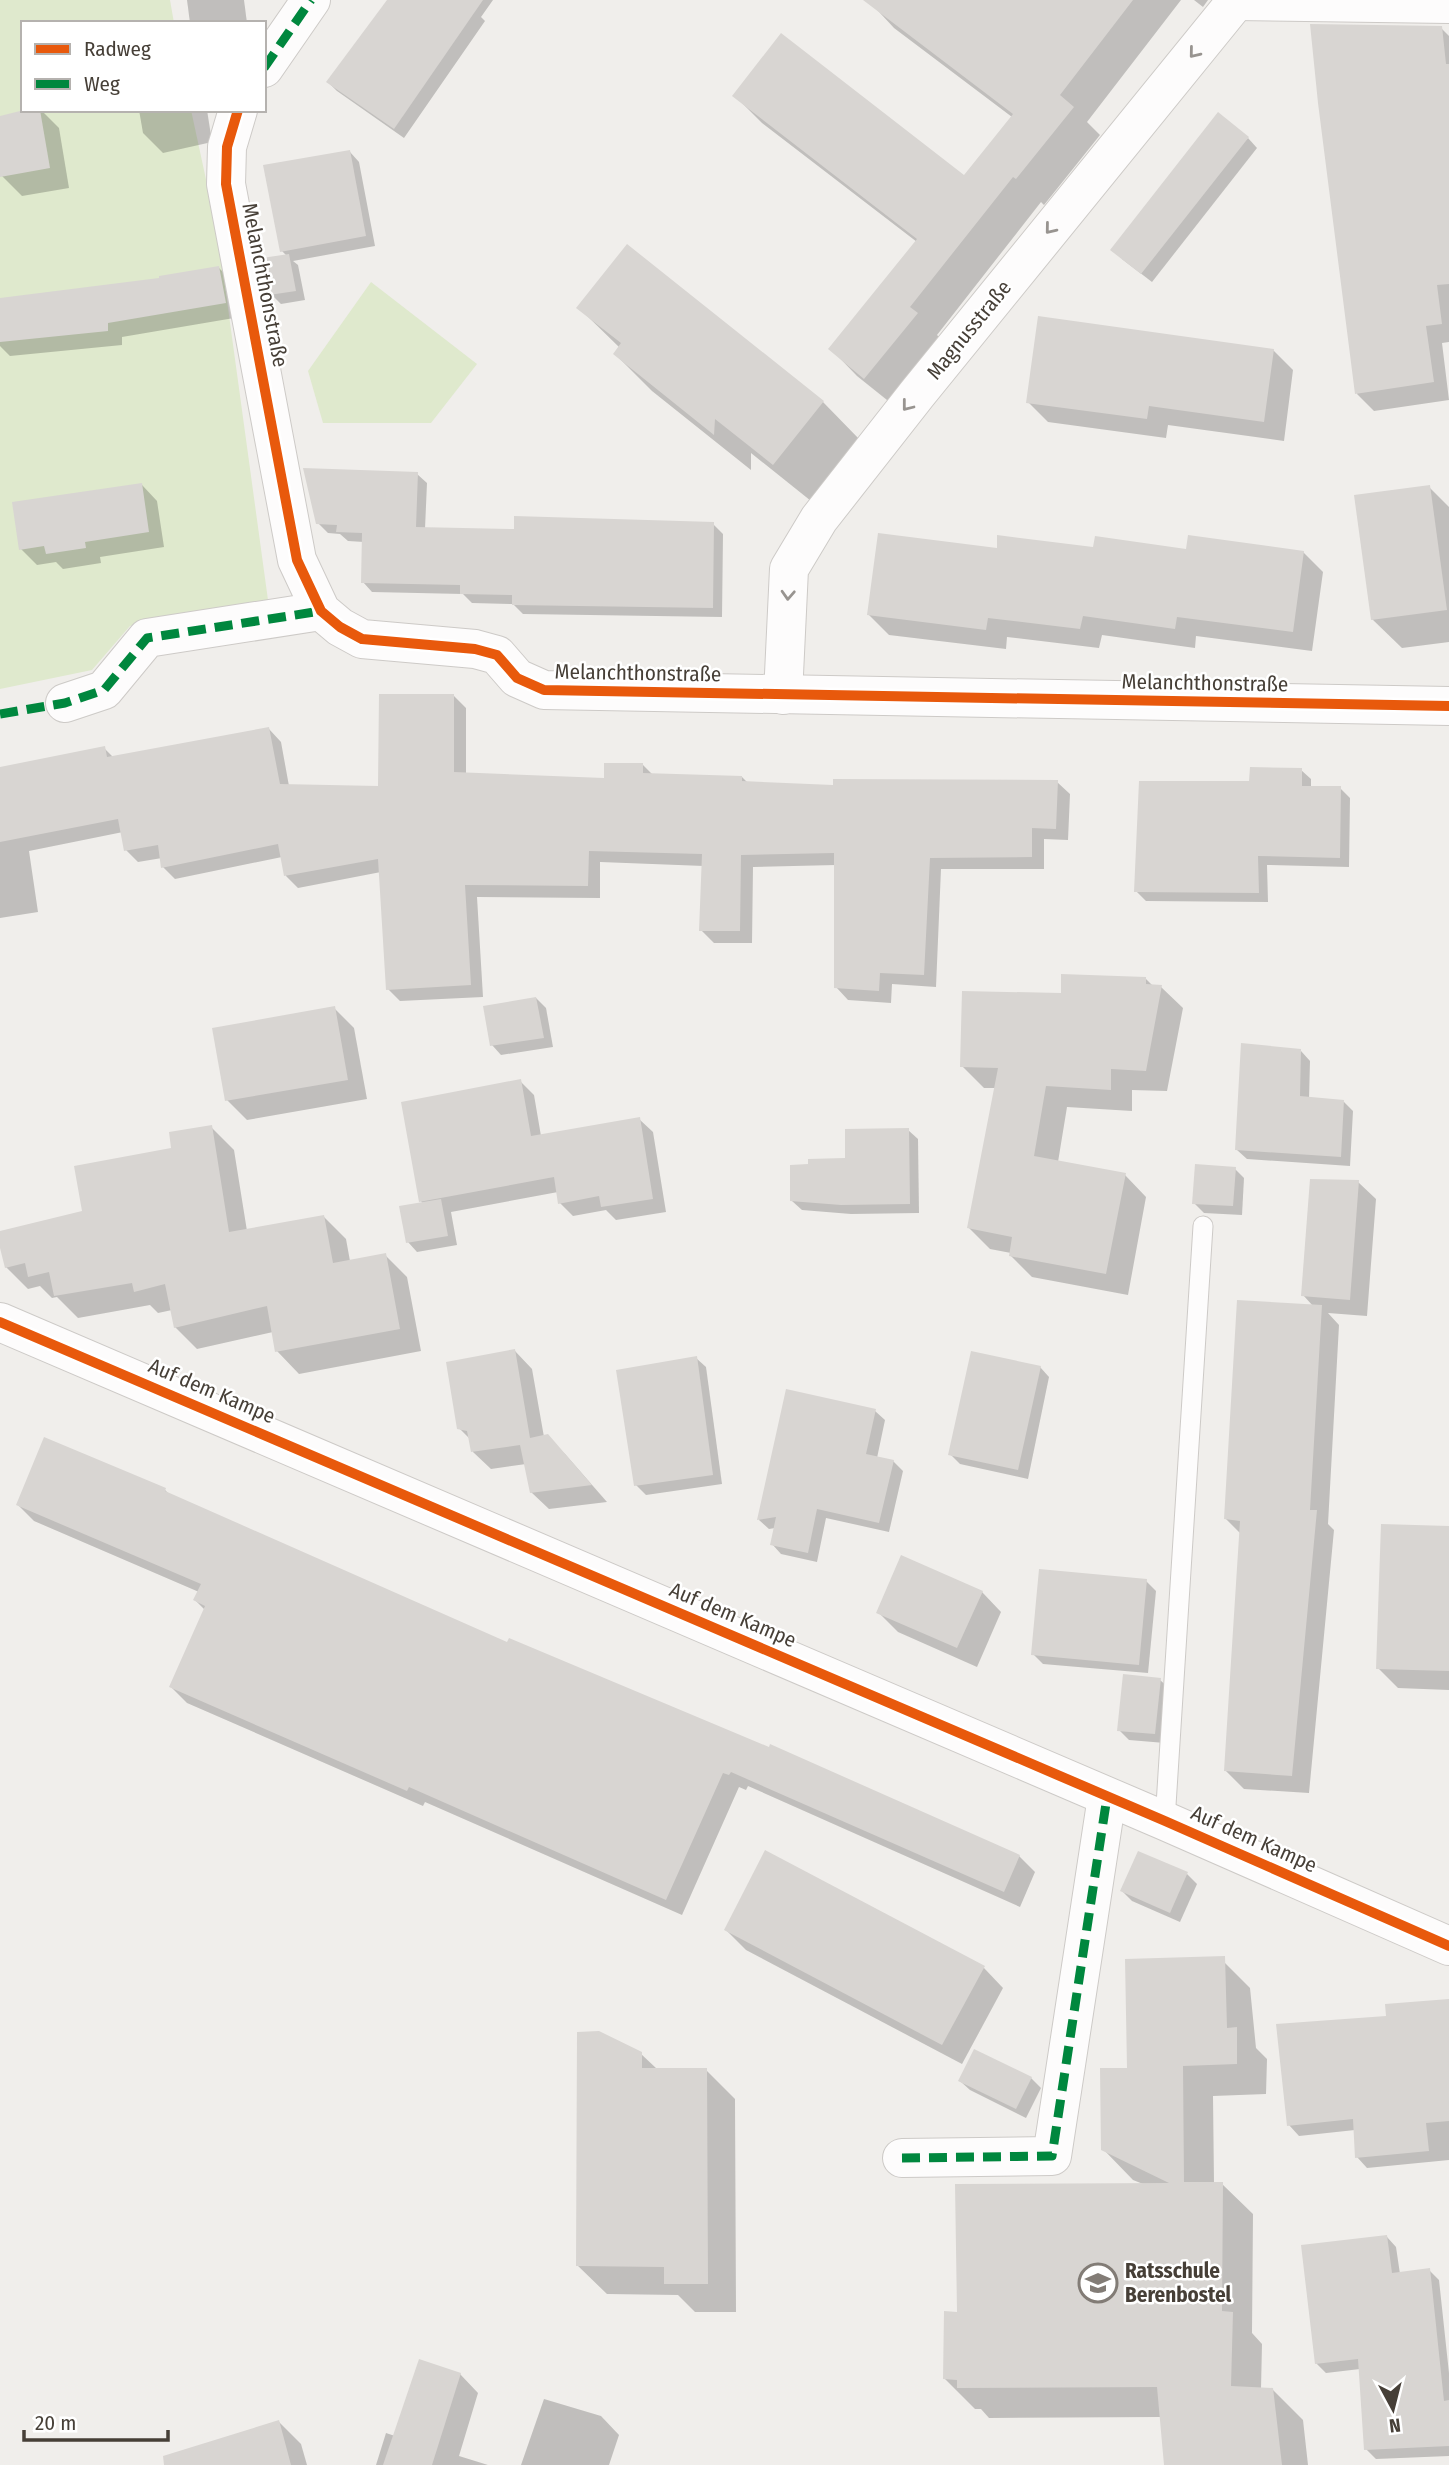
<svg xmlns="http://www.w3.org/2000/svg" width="1449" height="2465" font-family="'Fira Sans Condensed',sans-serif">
	<rect width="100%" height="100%" fill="#f0eeeb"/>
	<g fill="#dfe9cd">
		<path d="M0 0H170L174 23H23V110H191L218 235 268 600 130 626 92 670 0 689Z"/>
		<path d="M371 282 477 364 431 423H323L308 371Z"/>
	</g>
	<g fill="#0003">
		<path d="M187 0H244L247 23H190Z"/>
		<path d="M389 0H493L481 17 485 21 404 138 337 91 328 82Z"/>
		<path d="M868 0H1181L1087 122 1100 135 1044 205 1041 202 937 335 944 342 892 404 857 376 830 348 917 242 762 123 735 96 964 177 1012 117 894 28Z"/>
		<path d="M1194 0H1208L1203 7Z"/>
		<path d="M1441 28 1449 36V342L1442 343 1449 400 1374 411 1357 394Z"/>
		<path d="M31 110H41L59 128 69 188 22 196 2 176 0 118Z"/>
		<path d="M139 110H207L212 142 163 153 143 133Z"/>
		<path d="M1248 138 1257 148 1152 282 1122 259Z"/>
		<path d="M350 152 359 162 375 246 293 261 298 265 305 300 281 304 271 294 287 256 282 251Z"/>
		<path d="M219 268 233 282 240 317 122 337V345L10 356 0 346V300L161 280Z"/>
		<path d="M579 308 823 402 860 440 811 501 751 453V470L652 391 615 354 620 348Z"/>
		<path d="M1273 350 1293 370 1284 441 1168 425 1166 438 1048 422 1028 402Z"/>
		<path d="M417 474 427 483 425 529 516 531 713 524 723 534 722 617 523 614 513 604 472 603 463 594 372 592 363 582 364 542 348 541 340 534 328 533 318 523Z"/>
		<path d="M142 485 157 501 164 547 100 557 101 563 63 569 56 562 37 565 21 549Z"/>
		<path d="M1429 487 1449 507V642L1402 648 1372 619Z"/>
		<path d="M1094 549 1303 552 1323 572 1312 651 1196 636 1195 648 1102 635 1099 648 1007 637 1006 649 889 635 869 615 998 550Z"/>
		<path d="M454 696 466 708V774L606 779 643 765 653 775 742 777 748 783 835 787 1057 782 1070 794 1068 840 1044 839V869H941L936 987 892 984 891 1003 848 1000 836 987V865L753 867 752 943H714L701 930 704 866 600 862V898L477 897 483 997 400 1001 388 989 381 872 298 888 286 876 282 857 175 879 163 867 162 858 138 862 126 850 123 832 29 851 38 912 0 918V782L104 748 113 757 269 729 281 742 289 786 380 787Z"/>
		<path d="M1301 770 1311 779V788H1340L1350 798 1349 867 1267 865 1268 902 1146 901 1136 891 1251 783Z"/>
		<path d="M1145 978 1153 986 1161 987 1183 1008 1167 1091 1132 1090V1111L1067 1107 1058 1162 1125 1175 1146 1197 1128 1295 1032 1277 1010 1255 1011 1253 990 1249 969 1228 996 1088H984L962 1066 1063 995Z"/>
		<path d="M536 998 546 1008 553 1047 501 1055 492 1045Z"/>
		<path d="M334 1008 354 1028 367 1099 247 1120 227 1100Z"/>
		<path d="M1301 1051 1310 1061 1309 1099 1344 1102 1353 1111 1350 1166 1247 1159 1237 1150Z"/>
		<path d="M520 1081 534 1095 541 1136 639 1119 653 1132 666 1212 616 1220 606 1210 573 1216 560 1203 558 1192 451 1212 457 1245 417 1252 408 1242 423 1204 421 1201Z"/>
		<path d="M211 1127 234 1150 247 1231 324 1217 346 1239 350 1261 385 1255 407 1277 421 1351 299 1374 277 1351 273 1332 197 1349 175 1327 172 1310 158 1313 150 1305 78 1318 57 1297 52 1298 40 1286 28 1289 6 1267 0 1233 84 1213 173 1149Z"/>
		<path d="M908 1130 918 1139 919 1213 851 1214 802 1210 792 1201 847 1159Z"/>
		<path d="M1235 1169 1244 1178 1242 1215 1204 1213 1194 1203Z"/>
		<path d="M1358 1182 1376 1199 1367 1316 1328 1313 1339 1325 1328 1524 1334 1530 1309 1793 1244 1789 1225 1770 1241 1534 1226 1519 1313 1306 1303 1295Z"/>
		<path d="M515 1351 532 1369 544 1437 565 1454 607 1502 549 1509 531 1492 526 1464 491 1469 473 1452 471 1440 459 1428Z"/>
		<path d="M696 1358 706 1367 722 1484 646 1495 636 1485Z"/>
		<path d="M1040 1367 1049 1377 1028 1479 960 1464 950 1454Z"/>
		<path d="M788 1391 875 1411 885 1420 877 1458 893 1461 903 1471 889 1532 826 1518 817 1562 781 1554 772 1544 775 1528 769 1529 759 1520Z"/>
		<path d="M165 1490 170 1495 508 1644 1019 1856 1035 1872 1020 1907 748 1786 746 1790 739 1787 682 1915 425 1802 423 1806 187 1703 171 1687 205 1610 195 1600 199 1592 34 1521 18 1505Z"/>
		<path d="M1449 1528V1690L1398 1688 1378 1668Z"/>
		<path d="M1146 1581 1156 1591 1148 1673 1043 1664 1033 1654Z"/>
		<path d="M982 1592 1001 1612 977 1667 898 1632 878 1612Z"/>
		<path d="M1160 1680 1170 1689 1165 1743 1129 1740 1119 1730Z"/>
		<path d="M1187 1874 1197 1884 1180 1922 1132 1901 1122 1891Z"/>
		<path d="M726 1930 984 1968 1003 1988 962 2064 746 1950Z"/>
		<path d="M1220 1958 1250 1988 1256 2048 1267 2059 1266 2094 1213 2096 1214 2184H1222L1253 2214 1252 2333 1262 2344 1261 2389 1273 2390 1303 2420 1308 2465H1166L1162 2417 989 2418 981 2409H975L945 2379 958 2314 1143 2184 1133 2180 1103 2149 1129 2070Z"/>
		<path d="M1449 2001V2160L1367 2168 1357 2157 1355 2130 1299 2136 1289 2125 1388 2018Z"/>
		<path d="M640 2053 657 2069 706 2070 735 2099 736 2312H695L678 2295 607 2294 577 2265Z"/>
		<path d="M1031 2078 1041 2088 1026 2118 970 2090 960 2081Z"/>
		<path d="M1387 2237 1396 2247 1400 2274 1429 2270 1439 2280 1449 2373V2456L1376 2459 1366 2449 1360 2369 1326 2373 1316 2363Z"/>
		<path d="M460 2374 478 2393 459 2456 488 2465H376L386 2433 395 2436Z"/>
		<path d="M544 2399 601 2416 619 2435 609 2465H521Z"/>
		<path d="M279 2422 301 2444 307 2465H206Z"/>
	</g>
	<g fill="#d8d5d2">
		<path d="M387 0H483L394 129 326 82Z"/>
		<path d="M863 0H1133L1060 95 1074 107 1016 179 1013 177 910 307 918 313 864 379 828 349 917 239 732 96 781 33 964 175 1013 114Z"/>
		<path d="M1310 24 1442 26 1446 64H1449V284L1437 285 1442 324 1426 326 1434 382 1355 394 1318 103Z"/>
		<path d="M24 110H40L50 168 0 177V116Z"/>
		<path d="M1218 112 1249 137 1141 274 1110 250Z"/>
		<path d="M350 150 366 236 280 252 263 165Z"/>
		<path d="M627 244 824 401 773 465 715 419 714 435 613 354 621 343 576 308Z"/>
		<path d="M289 254 296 291 269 295 262 258Z"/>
		<path d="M219 266 226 303 108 323V331L0 342V298L159 278V276Z"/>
		<path d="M1038 316 1274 349 1264 422 1149 406 1147 419 1026 403Z"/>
		<path d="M303 468 418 472 416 527 514 529V516L714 522 713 608 512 605V595L460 594V585L361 583 362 533 336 532 337 525 316 524Z"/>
		<path d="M142 483 149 532 85 542 86 548 46 554 44 546 19 550 12 502Z"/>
		<path d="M1430 485 1447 610 1371 620 1354 495Z"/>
		<path d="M878 533 997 548V535L1093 547 1095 536 1186 549 1188 535 1304 551 1293 632 1177 617 1175 629 1083 616 1080 629 988 618 986 630 867 615Z"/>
		<path d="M379 694H454V772L604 778V763H643V773L742 776V781L833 785V779L1058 780 1056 829 1032 828V857L930 858 924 975 880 973 879 991 834 988V853L741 855 740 931H699L702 854 589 851 588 886 465 885 471 985 386 990 378 859 284 876 278 844 161 868 158 845 124 851 118 819 0 842V767L105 746 107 757 269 727 280 784 378 786Z"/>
		<path d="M1250 767 1302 768V786H1341L1340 858 1258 856 1259 893 1134 892 1139 781H1249Z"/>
		<path d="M1061 974 1146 977V984L1162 985 1146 1071 1111 1069V1090L1046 1086 1034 1156 1126 1173 1106 1274 1009 1256 1012 1237 967 1228 998 1068 960 1067 962 991 1061 993Z"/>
		<path d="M536 997 544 1038 490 1046 483 1006Z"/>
		<path d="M335 1006 348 1080 225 1101 212 1028Z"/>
		<path d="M1241 1043 1301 1049 1300 1096 1344 1100 1341 1157 1235 1150Z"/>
		<path d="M521 1079 531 1136 640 1117 653 1199 601 1207 599 1196 558 1204 554 1177 419 1202 401 1102Z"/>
		<path d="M212 1125 229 1232 324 1215 333 1263 386 1253 400 1329 275 1352 267 1306 174 1328 165 1284 134 1292 132 1283 54 1296 49 1272 28 1277 25 1263 5 1268 0 1248V1231L82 1211 74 1166 171 1148 169 1132Z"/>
		<path d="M909 1128 910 1204 841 1205 790 1201V1165L808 1164V1159L845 1158V1129Z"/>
		<path d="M1195 1164 1236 1167 1233 1206 1192 1204Z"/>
		<path d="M1310 1179 1359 1180 1350 1300 1301 1296Z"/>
		<path d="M441 1199 448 1236 406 1243 399 1206Z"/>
		<path d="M1237 1300 1322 1305 1310 1510H1317L1292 1776 1224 1771 1240 1521 1224 1519Z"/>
		<path d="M515 1349 530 1438 548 1434 592 1485 530 1493 520 1445 471 1452 467 1431 457 1429 446 1362Z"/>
		<path d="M971 1351 1041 1366 1018 1470 948 1455Z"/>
		<path d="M697 1356 713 1475 634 1486 616 1370Z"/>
		<path d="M786 1389 876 1409 866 1454 894 1460 879 1523 817 1509 808 1553 770 1545 776 1517 757 1520Z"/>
		<path d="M44 1437 166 1488 165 1491 507 1642 509 1638 769 1747 770 1744 1020 1855 1004 1892 731 1772 729 1775 723 1773 666 1900 409 1787 407 1791 169 1687 205 1606 193 1600 201 1584 16 1505Z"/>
		<path d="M1381 1524 1449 1526V1671L1376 1669Z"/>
		<path d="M901 1555 983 1591 957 1648 876 1613Z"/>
		<path d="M1039 1569 1147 1579 1139 1665 1031 1655Z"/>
		<path d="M1123 1674 1161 1678 1155 1734 1117 1731Z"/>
		<path d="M765 1850 985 1966 942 2045 724 1930Z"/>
		<path d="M1138 1851 1188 1872 1170 1913 1120 1891Z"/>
		<path d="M1225 1956 1227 2028 1237 2027V2064L1183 2066 1184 2182H1223L1222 2311 1233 2312 1231 2386 1273 2388 1282 2465H1164L1157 2387 957 2388V2380L943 2379 944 2311 957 2312 955 2184 1169 2183 1101 2150 1100 2068H1127L1125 1959Z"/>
		<path d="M1449 1999V2121L1426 2123 1429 2151 1355 2158 1353 2119 1287 2126 1276 2024 1386 2016 1385 2004Z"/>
		<path d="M599 2031 642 2052V2068H707L708 2284H664V2267L576 2266 577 2032Z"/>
		<path d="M974 2049 1032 2077 1016 2109 958 2081Z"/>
		<path d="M1387 2235 1392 2273 1430 2268 1444 2401 1449 2400V2446L1364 2450 1358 2359 1315 2364 1301 2245Z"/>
		<path d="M419 2359 461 2373 432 2465H383Z"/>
		<path d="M279 2420 291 2465H164L163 2456Z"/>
	</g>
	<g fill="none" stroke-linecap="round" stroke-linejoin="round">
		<defs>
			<path id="service" d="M1165 1821 1203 1226"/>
			<g id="minor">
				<path d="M1236 1 1449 4"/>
				<path d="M264 68 311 0"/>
				<path d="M238 110 227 147 226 184 297 560 321 611 340 627 362 639 475 649 497 655 517 678 544 690 1449 706"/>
				<path d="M783 695 789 569 819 519 917 394 1237 0"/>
				<path d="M65 703 104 690 147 638 321 611"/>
				<path d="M0 1322 1165 1821 1449 1946"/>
				<path d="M902 2158 1052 2156 1107 1797"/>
			</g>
		</defs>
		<use href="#service" stroke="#cdcac7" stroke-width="21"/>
		<use href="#minor" stroke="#cdcac7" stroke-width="40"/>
		<use href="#service" stroke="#fdfcfc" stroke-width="19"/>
		<use href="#minor" stroke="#fdfcfc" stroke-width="38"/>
		<g stroke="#00873e" stroke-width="9" stroke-dasharray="18 9" stroke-linecap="butt">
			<path d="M264 68 311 0"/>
			<path d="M0 714 65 703 104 690 147 638 321 611"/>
			<path d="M902 2158 1052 2156 1107 1797"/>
		</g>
		<defs>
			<g id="cycleway">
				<path d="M238 110 227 147 226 184 297 560 321 611 340 627 362 639 475 649 497 655 517 678 544 690 1449 706"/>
				<path d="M0 1322 1165 1821 1449 1946"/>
			</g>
		</defs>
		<use href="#cycleway" stroke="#fff" stroke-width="15"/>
		<use href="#cycleway" stroke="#e8590c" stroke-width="10"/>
	</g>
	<defs><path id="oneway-chevron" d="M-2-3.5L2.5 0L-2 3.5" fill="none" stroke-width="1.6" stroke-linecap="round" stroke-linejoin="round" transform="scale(1.75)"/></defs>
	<g stroke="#989490">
		<use href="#oneway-chevron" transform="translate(1194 53) rotate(129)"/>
		<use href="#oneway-chevron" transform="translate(1050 229) rotate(129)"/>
		<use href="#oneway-chevron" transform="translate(907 406) rotate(128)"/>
		<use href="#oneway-chevron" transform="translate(788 595) rotate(93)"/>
	</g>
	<defs>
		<symbol id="school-ring" viewBox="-11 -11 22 22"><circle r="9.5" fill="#fff" stroke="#827c76" stroke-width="1.5"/><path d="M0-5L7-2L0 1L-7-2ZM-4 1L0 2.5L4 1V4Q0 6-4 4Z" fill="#827c76"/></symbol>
	</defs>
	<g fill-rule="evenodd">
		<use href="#school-ring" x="1076" y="2261" width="44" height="44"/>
	</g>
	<g text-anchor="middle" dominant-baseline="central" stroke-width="5" stroke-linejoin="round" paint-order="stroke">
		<g font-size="21" fill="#463f37" stroke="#fff">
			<text transform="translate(265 285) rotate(79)">Melanchthonstraße</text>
			<text transform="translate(969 330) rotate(-51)">Magnusstraße</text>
			<text transform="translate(638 673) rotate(1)">Melanchthonstraße</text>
			<text transform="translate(1205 683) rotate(1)">Melanchthonstraße</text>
			<text transform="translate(212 1391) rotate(23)">Auf dem Kampe</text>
			<text transform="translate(733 1615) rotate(23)">Auf dem Kampe</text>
			<text transform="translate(1254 1839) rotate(24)">Auf dem Kampe</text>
		</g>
		<g font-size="21" font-weight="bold" fill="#463f37" stroke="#fff" text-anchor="start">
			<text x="1125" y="2271">Ratsschule<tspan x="1125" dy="24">Berenbostel</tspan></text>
		</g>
	</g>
	<rect x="21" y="21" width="245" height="91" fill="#ffffff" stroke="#b5b2af" stroke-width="2"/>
	<rect x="35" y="44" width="35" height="10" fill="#e8590c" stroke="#b5b2af" stroke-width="2"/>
	<text x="84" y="56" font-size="21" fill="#463f37">Radweg</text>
	<rect x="35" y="79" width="35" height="10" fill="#00873e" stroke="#b5b2af" stroke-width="2"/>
	<text x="84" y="91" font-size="21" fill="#463f37">Weg</text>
	<g transform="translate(1393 2409) rotate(173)" stroke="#ffffff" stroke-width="5" paint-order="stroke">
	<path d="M0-5L12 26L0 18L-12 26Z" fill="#463f37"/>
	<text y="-10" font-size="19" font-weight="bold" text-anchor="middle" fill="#463f37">N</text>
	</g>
	<path d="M24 2430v10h144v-10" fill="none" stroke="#463f37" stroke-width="3.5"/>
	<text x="35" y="2430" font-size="21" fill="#463f37" stroke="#ffffff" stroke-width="5" paint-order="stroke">20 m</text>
</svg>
